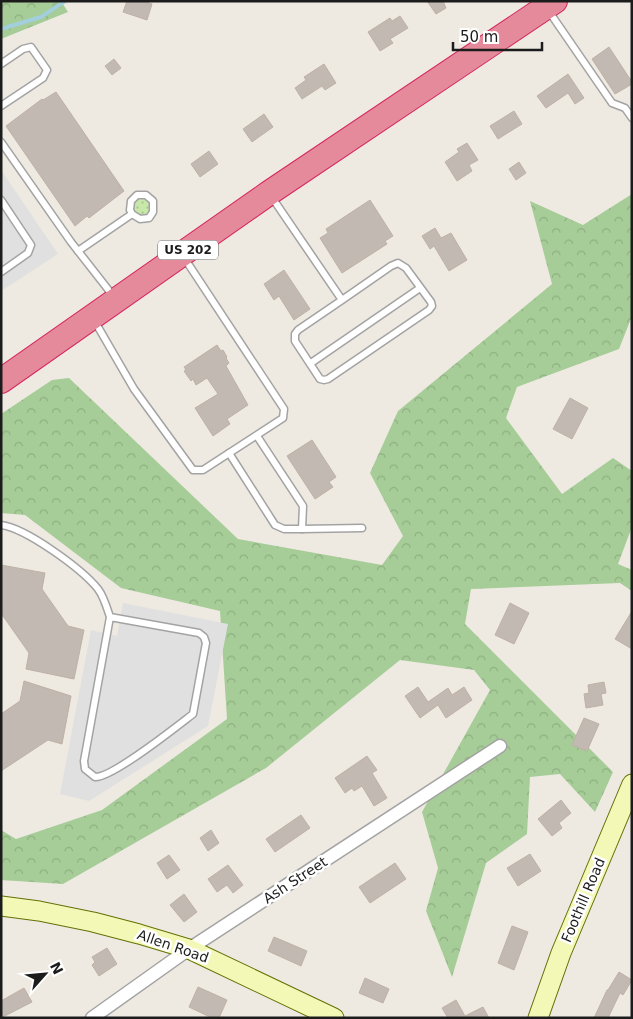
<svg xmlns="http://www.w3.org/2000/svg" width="633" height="1019" font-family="'DejaVu Sans',sans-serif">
	<defs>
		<pattern id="grass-dots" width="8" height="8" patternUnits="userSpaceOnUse" patternTransform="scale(1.25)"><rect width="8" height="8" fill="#c7e8a8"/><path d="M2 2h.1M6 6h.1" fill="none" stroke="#aac690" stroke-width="1.8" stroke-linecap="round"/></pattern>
		<pattern id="forest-crowns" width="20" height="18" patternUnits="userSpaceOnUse" patternTransform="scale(1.25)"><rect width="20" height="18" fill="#a6cd97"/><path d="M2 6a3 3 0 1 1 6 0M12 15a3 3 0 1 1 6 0" fill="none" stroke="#8eaf82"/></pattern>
	</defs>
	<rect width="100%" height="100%" fill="#eeeae2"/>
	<circle fill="url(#grass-dots)" cx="142" cy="207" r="8"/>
	<g fill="url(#forest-crowns)">
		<path d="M1 1H61L68 12 1 39Z"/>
		<path d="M632 194V316L619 349 517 387 506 418 562 494 613 458 632 471V527L618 564 632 570V591L620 583 471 589 465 624 613 772 595 812 560 774 530 777 527 834 486 863 452 977 426 911 438 868 422 812 490 690 474 670 400 660 266 768 63 884 1 880V830L16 839 102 810 227 719 220 611 121 588 25 515 1 513V414L52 380 69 378 238 539 382 565 403 536 370 473 398 411 552 284 530 201 583 225Z"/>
	</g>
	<g fill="#e0e0e0">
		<path d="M1 170 58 254 1 291Z"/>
		<path d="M123 603 228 624 208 726 89 801 60 794 91 630 117 636Z"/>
	</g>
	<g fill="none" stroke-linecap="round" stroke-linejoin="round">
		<path stroke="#a3cedb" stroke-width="4" d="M1 29 41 17 65 1"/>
	</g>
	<g fill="#c2b9b2" stroke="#bfb1a5">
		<path d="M127 1H144L152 4 147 20 123 12Z"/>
		<path d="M427 1H443L446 8 436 14Z"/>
		<path d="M400 16 408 28 390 39 393 43 380 51 368 32 390 18 392 21Z"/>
		<path d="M609 47 632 82V84L615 94 592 59Z"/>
		<path d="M114 59 121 68 112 75 105 66Z"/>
		<path d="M324 64 336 83 325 90 322 86 302 99 295 88 306 80 304 77Z"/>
		<path d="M568 74 584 98 575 104 568 93 546 108 537 96Z"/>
		<path d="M56 92 124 191 89 218 87 216 75 226 6 126 42 99 43 100Z"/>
		<path d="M514 111 522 124 498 139 490 126Z"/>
		<path d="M264 114 273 127 252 142 243 129Z"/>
		<path d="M467 143 478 160 469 165 472 171 457 181 445 162 459 152 457 149Z"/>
		<path d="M209 151 218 164 200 177 191 164Z"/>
		<path d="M519 162 526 173 516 180 509 169Z"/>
		<path d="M370 200 393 236 385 241 387 244 342 273 320 238 328 233 326 229Z"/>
		<path d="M435 228 441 238 451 233 467 260 449 271 434 246 430 249 422 236Z"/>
		<path d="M284 270 310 309 294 320 279 296 274 300 264 284Z"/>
		<path d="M217 345 221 351 223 350 227 357 226 358 229 363 226 366 248 405 227 419 230 424 213 436 195 408 218 394 207 378 196 385 193 379 191 381 184 371 186 370 184 367Z"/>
		<path d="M570 398 588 408 572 439 553 429Z"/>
		<path d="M312 440 336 477 329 482 333 487 315 499 287 456Z"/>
		<path d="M1 565 45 573 42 589 68 626 84 630 74 679 26 669 29 653 3 616 1 615Z"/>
		<path d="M510 603 529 613 514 644 495 635Z"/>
		<path d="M632 611V649L615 639Z"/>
		<path d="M24 681 71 696 62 744 48 740 1 771V714L20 701Z"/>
		<path d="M604 682 606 693 601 694 603 705 586 708 584 694 589 693 588 685Z"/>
		<path d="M418 687 428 702 448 688 452 695 464 687 472 700 446 718 438 705 420 718 405 696Z"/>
		<path d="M584 718 599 724 587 751 572 745Z"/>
		<path d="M367 756 377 770 372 773 387 798 374 806 362 786 354 791 352 788 345 793 335 778Z"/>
		<path d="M561 800 571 813 559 823 562 828 552 836 538 819Z"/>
		<path d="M301 815 310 828 275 852 266 839Z"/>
		<path d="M211 830 219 843 208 851 200 838Z"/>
		<path d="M530 854 541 871 518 886 507 868Z"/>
		<path d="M169 855 180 870 167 879 157 863Z"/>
		<path d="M395 863 406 879 370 903 359 887Z"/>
		<path d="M228 865 243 885 233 893 227 885 217 892 208 879Z"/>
		<path d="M184 894 197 912 184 922 170 905Z"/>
		<path d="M512 926 528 932 514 970 498 963Z"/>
		<path d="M274 937 307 951 301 966 268 951Z"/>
		<path d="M107 948 117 964 99 976 92 965 95 962 92 957Z"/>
		<path d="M619 972 632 980 623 995 620 993 608 1018H594L607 990H608Z"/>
		<path d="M365 978 389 989 383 1003 359 993Z"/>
		<path d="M198 987 227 1000 219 1018H212L189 1007Z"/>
		<path d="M24 988 32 1002 1 1018V1001Z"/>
		<path d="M456 1000 465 1016 483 1007 489 1018H448L442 1008Z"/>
	</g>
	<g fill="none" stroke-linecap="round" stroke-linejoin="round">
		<defs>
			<g id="lane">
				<path d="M548 10 612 103 625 108 632 118"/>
				<path d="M1 64 23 49 31 47 47 70 43 78 1 106"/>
				<path d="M1 142 71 242 114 297"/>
				<path d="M271 196 342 300 298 330 295 334V341L320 379 324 380 328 379 429 310 432 306 431 302 406 268 398 263 391 266 342 300"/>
				<path d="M1 200 31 245 28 253 1 272"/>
				<path d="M78 251 132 214 140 219 149 218 153 212V201L146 195H137L131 201 130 210 132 214"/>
				<path d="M94 320 134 389 193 470H203L283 418 284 409 185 259"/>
				<path d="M311 363 420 288"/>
				<path d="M229 453 275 525 284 529H302L303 506 257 436"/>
				<path d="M1 525C26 528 82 569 98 589 104 597 107 608 110 617L84 761 85 769 95 777C112 778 176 727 193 714L206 643 204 637 199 633 110 617"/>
				<path d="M302 529 362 528"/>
			</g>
			<path id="street" d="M92 1018 189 949 500 746"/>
			<g id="secondary">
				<path d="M1 906 39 911 93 922 139 934 189 949 334 1018"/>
				<path d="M538 1018 561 953 632 784"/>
			</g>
			<path id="highway" d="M1 381 269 193 555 1"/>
		</defs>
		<use href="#lane" stroke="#a3a3a3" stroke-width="9"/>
		<use href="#street" stroke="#a3a3a3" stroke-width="15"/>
		<use href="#secondary" stroke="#647106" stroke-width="21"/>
		<use href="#highway" stroke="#d52660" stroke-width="26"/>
		<use href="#lane" stroke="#fff" stroke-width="6"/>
		<use href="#street" stroke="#fff" stroke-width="12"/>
		<use href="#secondary" stroke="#f4f8b6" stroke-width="19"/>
		<use href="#highway" stroke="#e58a9a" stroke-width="24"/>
	</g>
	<g text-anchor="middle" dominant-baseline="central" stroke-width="5" stroke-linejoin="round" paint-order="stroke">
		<rect fill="#fff" stroke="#606060" stroke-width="1" x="158" y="240.5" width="60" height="19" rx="4"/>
		<g font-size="12" font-weight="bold" fill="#1c1c1c">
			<text x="188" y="250">US 202</text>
		</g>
		<g font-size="14" fill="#1c1c1c" stroke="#fff">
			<text transform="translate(295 880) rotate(-33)">Ash Street</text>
			<text transform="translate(583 900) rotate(-67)">Foothill Road</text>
			<text transform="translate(173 946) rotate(19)">Allen Road</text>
		</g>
	</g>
	<rect width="633" height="1019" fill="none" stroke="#1c1c1c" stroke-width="5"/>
	<g transform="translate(45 974) rotate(63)" stroke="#ffffff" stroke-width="4" paint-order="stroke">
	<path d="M0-4L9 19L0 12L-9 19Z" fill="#1c1c1c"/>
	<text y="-8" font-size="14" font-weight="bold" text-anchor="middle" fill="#1c1c1c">N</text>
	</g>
	<path d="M453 42v8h89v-8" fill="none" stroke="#1c1c1c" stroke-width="2.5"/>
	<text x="460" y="42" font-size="15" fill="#1c1c1c" stroke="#ffffff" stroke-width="4" paint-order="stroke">50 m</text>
</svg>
